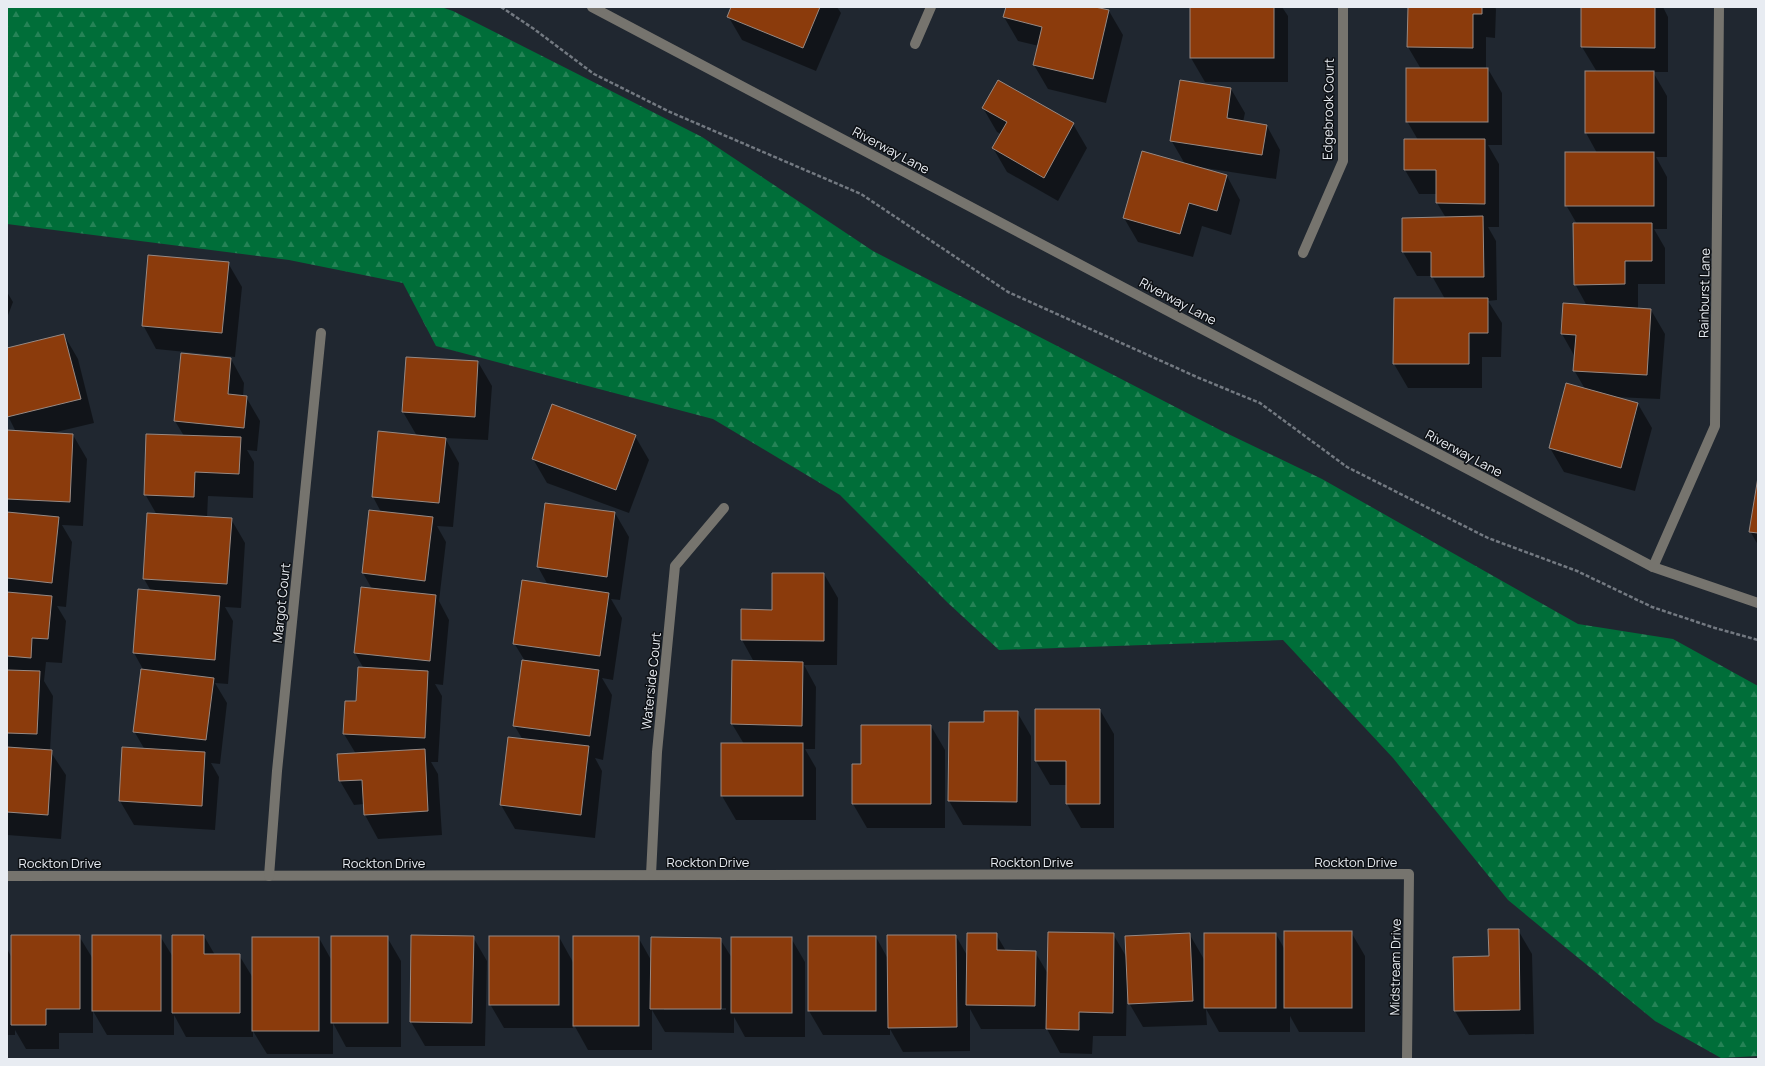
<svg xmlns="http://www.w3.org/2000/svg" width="1765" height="1066" font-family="Manrope,sans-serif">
	<defs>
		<pattern id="forest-firs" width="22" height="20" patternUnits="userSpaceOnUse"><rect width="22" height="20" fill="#006e39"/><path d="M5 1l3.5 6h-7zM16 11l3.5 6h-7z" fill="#258356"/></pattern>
	</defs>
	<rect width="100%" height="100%" fill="#202730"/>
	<path fill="url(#forest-firs)" d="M7 7H441L453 11 702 137 873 251 1222 431 1322 479 1578 624 1673 639 1758 686V1056L1721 1058 1655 1021 1508 900 1393 758 1283 640 999 650 948 603 840 495 713 419 436 346 403 283 289 260 7 224Z"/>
	<g fill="#0007" fill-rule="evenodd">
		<path d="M732 7H837L841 13 816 71 742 40 728 16Z"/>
		<path d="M1007 7H1091L1109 11 1123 35 1106 103 1048 89 1034 65 1039 46 1018 41 1004 17Z"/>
		<path d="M1191 7H1282L1288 16V82H1205L1191 58Z"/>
		<path d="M1409 7H1495L1496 9 1495 38 1486 37V69H1488L1502 93V145H1488L1499 164V227H1488L1496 241 1497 300 1488 301 1502 323 1501 357H1482V388H1408L1394 364 1445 299 1432 276H1417L1403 252 1446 218 1437 203V194H1419L1405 170 1418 140 1407 121 1421 69 1408 47Z"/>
		<path d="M1582 7H1663L1668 17V72H1653L1667 96V157H1656L1667 177V229H1654L1665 248V284H1638V309L1651 310 1665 334 1660 399 1614 397 1638 404 1652 428 1635 491 1564 472 1550 448 1585 389 1574 370 1575 357 1562 334 1564 304 1587 306 1575 284 1577 224 1566 205 1597 153 1586 133V72H1597L1582 47Z"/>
		<path d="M1180 81 1231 89 1245 113 1243 122 1267 126 1280 150 1276 179 1199 167V168L1227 176 1240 200 1231 235 1202 226 1193 257 1138 242 1124 218 1185 164 1171 140Z"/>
		<path d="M983 108 1073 124 1087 148 1058 201 1007 172 993 148 1001 134 997 132Z"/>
		<path d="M228 263 242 287 235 357 156 349 143 325Z"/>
		<path d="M7 292 13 302 7 318Z"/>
		<path d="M64 335 78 359 94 423 52 433 73 435 87 459 83 526 62 525 72 542 66 607 57 606 66 621 62 663 46 662 44 681 53 696 50 751 66 775 61 839 7 835V431L16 432 7 414V349Z"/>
		<path d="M407 358 478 362 492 386 488 440 445 438 459 463 453 527 437 526 446 542 439 601 449 620 443 685 435 684 442 696 438 762H431L438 774 442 835 378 839 365 815 364 804 354 805 340 781 338 755 356 754 344 734 357 702 364 669 355 653 372 589 363 573 381 512 373 497 417 436 403 412Z"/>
		<path d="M231 359 244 383 243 397H246L260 421 257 451 247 450 254 462 253 498 208 496 207 518 231 519 245 543 241 608 225 607 233 621 228 684 215 683 227 703 220 764 211 763 219 777 215 830 134 825 120 801 145 750 134 731 144 671 134 653 151 591 144 579 157 515 145 494 184 436 175 421Z"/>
		<path d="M635 436 649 460 629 513 547 483 533 459Z"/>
		<path d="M1758 483V545L1750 531Z"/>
		<path d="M546 504 615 513 629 537 620 600 611 599 622 618 613 680 602 678 612 695 603 760 595 758 602 771 595 838 515 829 501 805 509 738 523 740 514 725 525 661 514 643 548 585 538 567Z"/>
		<path d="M824 574 838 598 837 665H804L816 687 815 749H805L816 768V820H736L722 796 744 744 732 724 754 662 742 640V610L773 611Z"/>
		<path d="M1100 710 1114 734V828H1081L1067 804V785H1050L1036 761Z"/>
		<path d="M1017 712 1031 736V826L963 825 949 801 950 723H985Z"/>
		<path d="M931 726 945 750V828H867L853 804 862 765Z"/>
		<path d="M1518 930 1532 954 1534 1034 1469 1035 1455 1011 1490 957Z"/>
		<path d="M1351 932 1365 956V1032H1299L1290 1016V1032H1219L1206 1009 1207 1025 1143 1027 1129 1003 1128 989H1127L1126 1036H1093L1092 1054 1060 1053 1047 1029H981L970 1009V1051L903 1052 890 1029V1035H823L809 1011 876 937 888 959 956 936 968 957 996 934 1006 951 1035 952 1048 974 1113 934 1127 958 1190 935 1205 961 1276 934 1285 950Z"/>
		<path d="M79 936 93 959 160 936 173 957 204 936 215 955H239L253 978 319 938 332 961 387 937 401 961V1047H346L333 1023V1054H267L253 1031V1037H186L174 1015V1035H107L93 1011V1033H59V1049H26L15 1030V1035H7V949L12 958Z"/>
		<path d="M473 937 487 961 485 1046H425L411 1022Z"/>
		<path d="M559 937 574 964 638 937 651 960 720 939 732 958 791 938 805 962V1037H745L734 1017V1033L665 1032 652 1010V1050H588L573 1023V1028H504L490 1004ZM664 1008H726V1010H664Z"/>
	</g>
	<g fill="#8b3b0c" stroke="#978983">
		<path d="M731 7H820L803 48 727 17Z"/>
		<path d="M1006 7H1095L1109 10 1093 79 1033 65 1042 27 1003 17Z"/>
		<rect x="1190" y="7" width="84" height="51"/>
		<path d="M1408 7H1482V14H1473V48L1407 47Z"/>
		<path d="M1581 7H1655V48L1581 47Z"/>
		<rect x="1406" y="68" width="82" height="54"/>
		<rect x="1585" y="71" width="69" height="62"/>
		<path d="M998 80 1074 123 1044 178 992 148 1007 122 982 108Z"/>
		<path d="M1180 80 1231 88 1227 118 1267 125 1262 155 1170 141Z"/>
		<path d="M1404 139H1485V204L1436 203V170H1404Z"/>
		<path d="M1142 151 1227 175 1217 211 1189 203 1180 234 1123 218Z"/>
		<rect x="1565" y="152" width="89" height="54"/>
		<path d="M1483 216 1484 277H1431V252H1402V218Z"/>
		<path d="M1573 223H1652V261H1625V284L1574 285Z"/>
		<path d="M148 255 229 262 222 333 142 326Z"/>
		<path d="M1394 298H1488V333H1469V364H1393Z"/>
		<path d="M1563 303 1651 309 1647 375 1573 371 1576 335 1561 334Z"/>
		<path d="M64 334 81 399 7 417V348Z"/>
		<path d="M181 353 231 358 228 394 247 396 244 428 174 421Z"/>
		<path d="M406 357 478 361 475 417 402 412Z"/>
		<path d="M1566 383 1638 403 1621 468 1549 448Z"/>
		<path d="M552 404 636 435 616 490 532 459Z"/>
		<path d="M7 430 73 434 70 502 7 499Z"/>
		<path d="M378 431 446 438 439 503 372 497Z"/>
		<path d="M146 434 241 437 239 474 195 472 194 497 144 495Z"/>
		<path d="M1758 477V533L1749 532Z"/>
		<path d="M545 503 615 512 607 577 537 567Z"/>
		<path d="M369 510 433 517 425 581 362 573Z"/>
		<path d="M7 512 59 517 52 583 7 578Z"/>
		<path d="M147 513 232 518 227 584 143 579Z"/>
		<path d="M772 573H824V641L741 640V609L772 610Z"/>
		<path d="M522 580 609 593 600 656 513 644Z"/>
		<path d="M361 587 436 595 430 661 354 653Z"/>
		<path d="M138 589 220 596 215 660 133 653Z"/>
		<path d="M7 592 52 596 48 639 32 638 31 658 7 656Z"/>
		<path d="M522 660 599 670 590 736 513 726Z"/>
		<path d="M732 660 803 662 802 726 731 724Z"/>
		<path d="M358 667 428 671 425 738 343 734 345 701H356Z"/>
		<path d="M141 669 214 678 206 740 133 732Z"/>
		<path d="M7 670 40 671 37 734 7 733Z"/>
		<path d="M1035 709H1100V804H1066V761H1035Z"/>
		<path d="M984 711H1018L1017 802 948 801 949 722H984Z"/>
		<path d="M861 725H931V804H852V764H861Z"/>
		<path d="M508 737 589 746 581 815 500 805Z"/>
		<rect x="721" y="743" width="82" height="53"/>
		<path d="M7 747 52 750 48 815 7 812Z"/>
		<path d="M122 747 205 752 202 806 119 801Z"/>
		<path d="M425 749 428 811 364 815 362 780 339 781 337 754Z"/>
		<path d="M1488 929H1519L1520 1010 1454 1011 1453 957 1489 956Z"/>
		<rect x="1284" y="931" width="68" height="77"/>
		<path d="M1048 932 1114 933 1113 1013 1079 1012V1030L1046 1029Z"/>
		<path d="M967 933H997V950L1036 951 1035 1006 966 1005Z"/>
		<path d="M1190 933 1193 1001 1128 1004 1125 936Z"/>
		<rect x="1204" y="933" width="72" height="75"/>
		<path d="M11 935H80V1009H46V1025H11Z"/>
		<rect x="92" y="935" width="69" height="76"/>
		<path d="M172 935H204V954H240V1013H172Z"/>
		<path d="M411 935 474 936 472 1023 410 1022Z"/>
		<path d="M887 935H956L957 1027 888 1028Z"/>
		<rect x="331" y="936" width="57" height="87"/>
		<rect x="489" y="936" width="70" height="69"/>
		<rect x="573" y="936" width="66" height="90"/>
		<rect x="808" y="936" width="68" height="75"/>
		<rect x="252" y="937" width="67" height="94"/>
		<path d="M651 937 721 938V1009H650Z"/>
		<rect x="731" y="937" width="61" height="76"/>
	</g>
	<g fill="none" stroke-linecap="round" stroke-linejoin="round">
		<path stroke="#737981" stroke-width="2.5" stroke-dasharray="4 2" stroke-linecap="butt" d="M501 7 534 29 594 74 670 112 861 194 1008 292 1199 378 1260 403 1347 467 1488 538 1577 571 1652 607 1715 628 1758 640"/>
		<g stroke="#76746e" stroke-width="10">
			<path d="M592 7 1653 567 1758 603"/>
			<path d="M915 44 931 7"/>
			<path d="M1303 253 1343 161V7"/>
			<path d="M1653 567 1715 426 1719 7"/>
			<path d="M651 875 657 752 675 566 724 508"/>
			<path d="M7 876 1409 874 1407 1059"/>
			<path d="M269 876 277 771 321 333"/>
		</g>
	</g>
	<g text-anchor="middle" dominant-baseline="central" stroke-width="3" stroke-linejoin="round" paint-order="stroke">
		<g font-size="13" fill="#e8ecf2" stroke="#0d1014">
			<text transform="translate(1328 109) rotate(-89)">Edgebrook Court</text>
			<text transform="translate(891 150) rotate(28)">Riverway Lane</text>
			<text transform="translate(1704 293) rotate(-89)">Rainburst Lane</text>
			<text transform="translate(1178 301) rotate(28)">Riverway Lane</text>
			<text transform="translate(1464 453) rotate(28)">Riverway Lane</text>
			<text transform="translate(281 603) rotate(-84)">Margot Court</text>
			<text transform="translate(651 681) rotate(-84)">Waterside Court</text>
			<text x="708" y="862">Rockton Drive</text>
			<text x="1032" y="862">Rockton Drive</text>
			<text x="1356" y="862">Rockton Drive</text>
			<text x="60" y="863">Rockton Drive</text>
			<text x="384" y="863">Rockton Drive</text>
			<text transform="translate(1395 967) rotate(-89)">Midstream Drive</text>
		</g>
	</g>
	<rect width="1765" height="1066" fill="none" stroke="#e8ecf2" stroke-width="16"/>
</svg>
